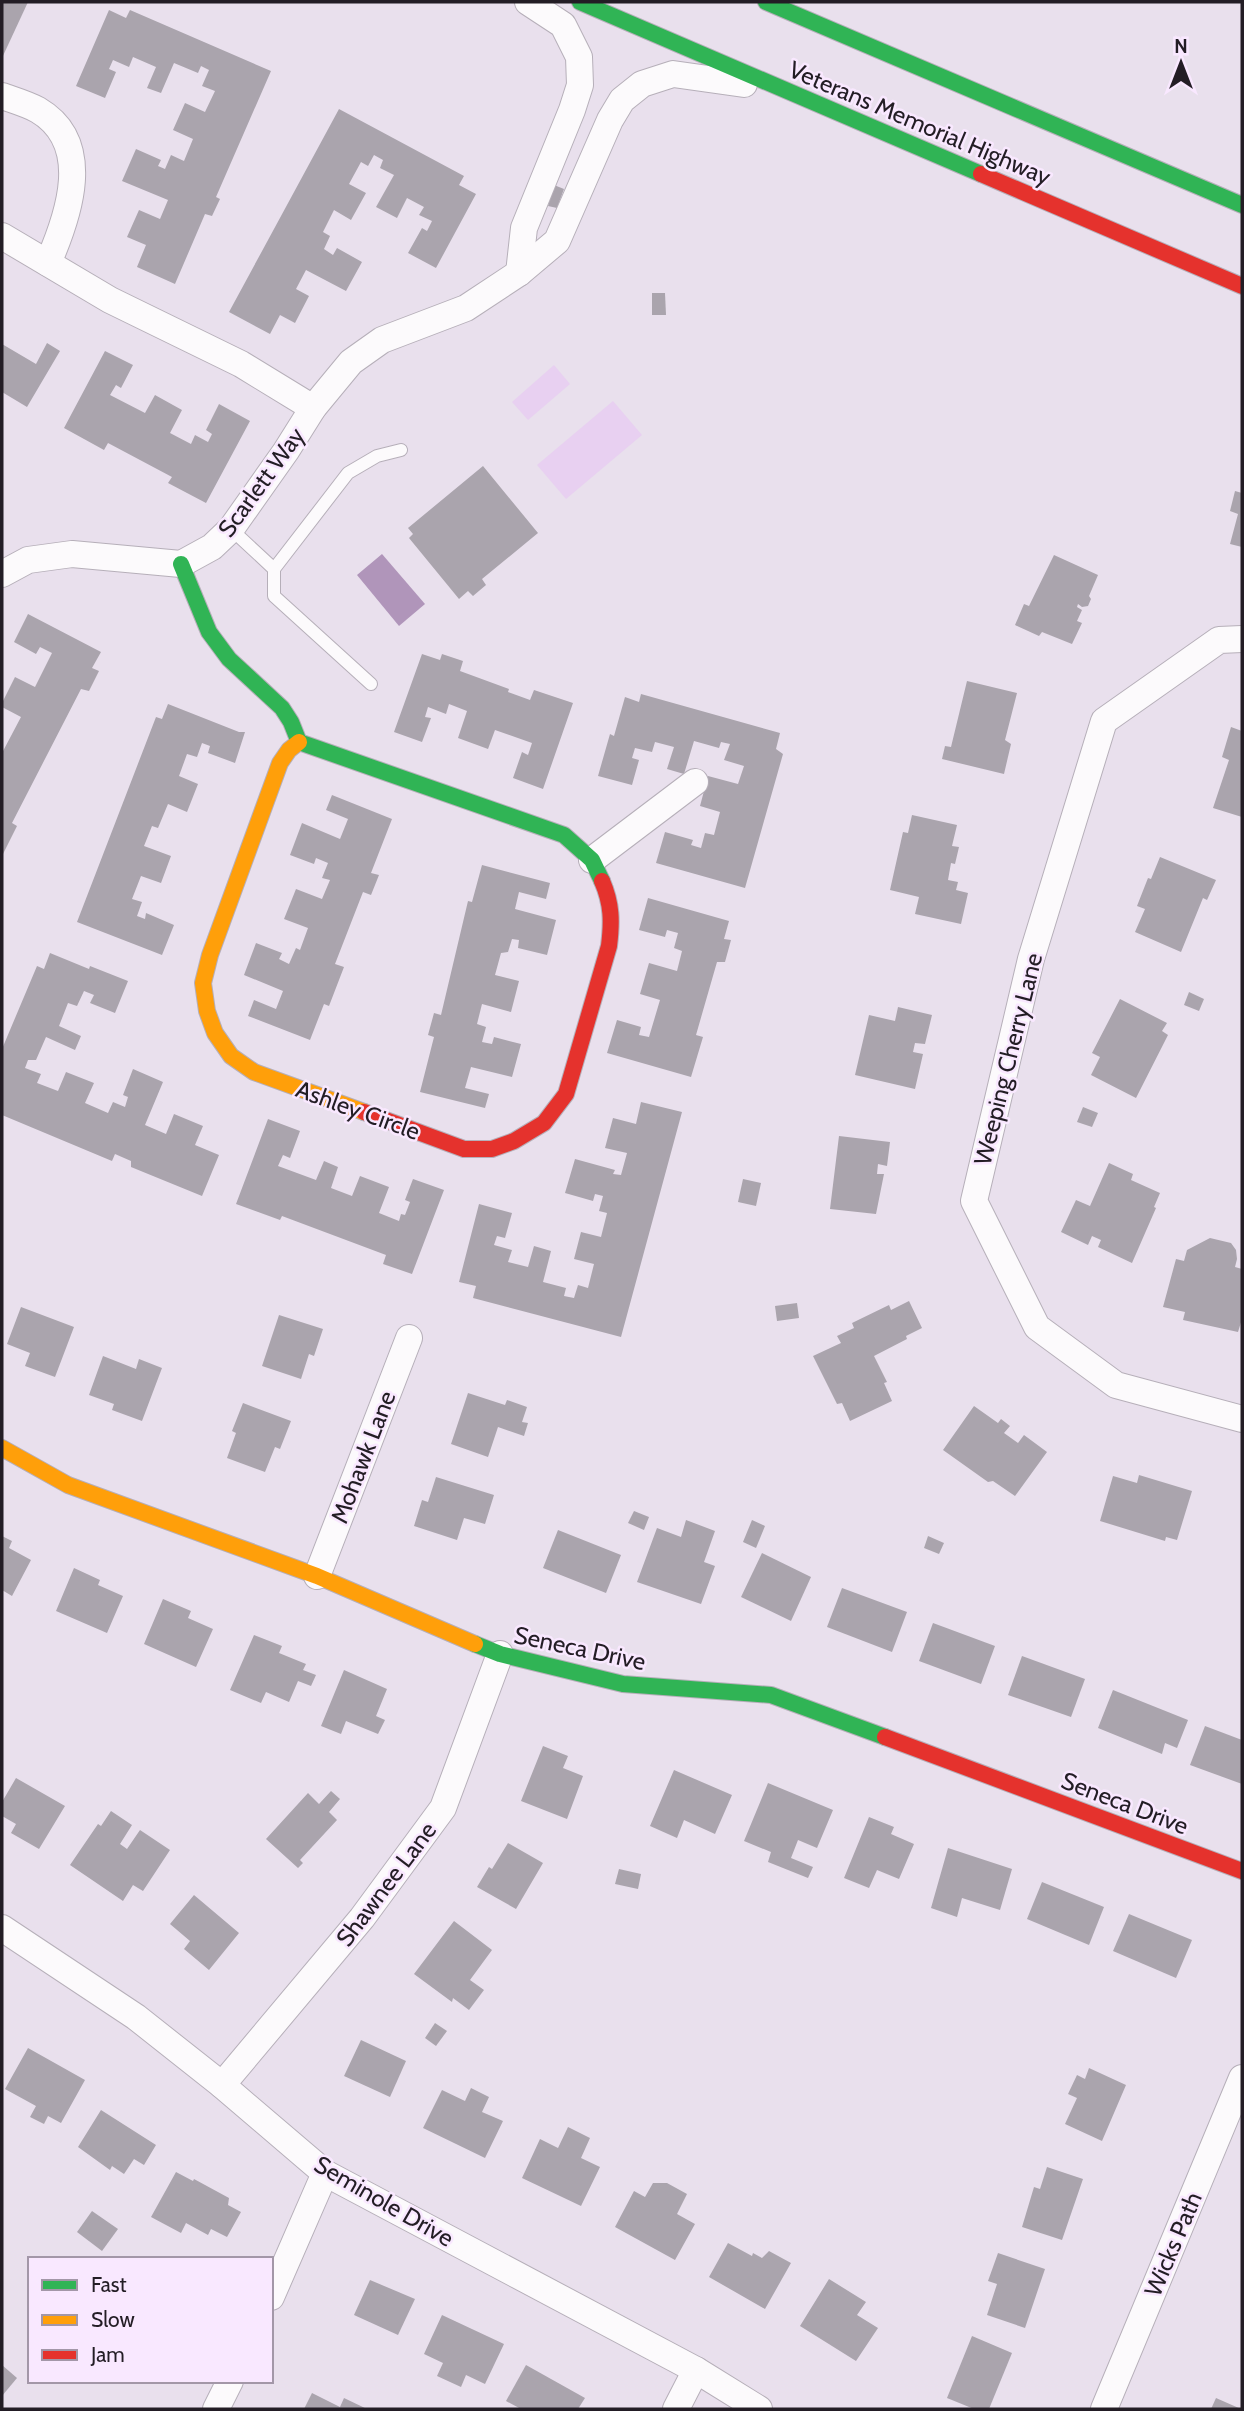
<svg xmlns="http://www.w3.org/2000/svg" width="1244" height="2411" font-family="Cabin,sans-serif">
	<rect width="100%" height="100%" fill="#e9e0ed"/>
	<g fill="#e8d0f1">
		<path d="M554 365 570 384 528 420 512 402Z"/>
		<path d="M613 401 642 435 566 499 537 465Z"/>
	</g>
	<path fill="#b095ba" d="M382 554 425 604 399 626 357 575Z"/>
	<g fill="#aaa4ad">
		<path d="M2 2H28L2 58Z"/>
		<path d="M109 10 126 18 130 10 271 71 216 197 220 199 212 216 205 214 175 284 137 267 146 245 127 237 139 210 160 219 168 200 122 181 136 149 161 160 158 166 165 169 171 155 184 161 193 139 173 130 185 103 205 112 215 91 202 86 209 70 201 66 198 73 174 63 161 93 147 88 156 67 133 57 129 67 113 60 109 69 116 72 105 98 76 86Z"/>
		<path d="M339 109 464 176 459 185 476 194 436 268 408 253 422 228 427 231 432 221 419 215 424 207 407 198 397 218 376 207 394 175 380 168 383 160 374 155 368 166 361 162 349 184 366 193 351 220 334 210 323 232 330 236 324 249 333 255 337 248 362 262 346 291 306 270 296 289 309 296 295 323 280 315 270 334 229 312Z"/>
		<path d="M554 185 564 189 557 208 548 206Z"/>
		<path d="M652 293H665L666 315H652Z"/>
		<path d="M47 343 60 351 27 407 2 392V344L36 364Z"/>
		<path d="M105 351 133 365 121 388 116 385 110 395 145 413 155 395 182 410 170 433 191 444 195 435 208 442 212 434 206 430 219 404 250 421 206 503 168 483 172 477 108 443 104 450 64 428Z"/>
		<path d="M483 466 538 533 482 579 486 585 473 596 468 591 459 599 409 538 413 534 408 528Z"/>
		<path d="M1235 491 1242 493V547L1230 544 1238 514 1230 511Z"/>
		<path d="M1054 555 1098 575 1089 596 1091 599 1088 606 1082 607 1078 604 1077 607 1082 610 1077 621 1082 623 1072 644 1042 632 1039 636 1015 625 1024 604 1029 606Z"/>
		<path d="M28 614 101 652 92 668 99 671 89 691 81 689 12 823 17 826 2 856V753L21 717 2 707V703L15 677 35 687 52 653 40 647 36 654 14 642Z"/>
		<path d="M422 654 440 660 442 654 463 661 460 671 509 689 508 692 530 700 534 690 573 703 543 789 513 778 522 752 528 755 532 743 495 730 488 749 458 738 467 711 449 704 446 714 428 707 425 717 431 718 422 742 394 732Z"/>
		<path d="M967 681 1017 693 1005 740 1011 744 1004 774 942 759 945 746 951 747Z"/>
		<path d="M641 694 780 733 776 749 783 754 745 888 656 863 665 832 693 840 691 845 701 848 705 833 714 835 720 812 700 806 708 776 738 784 744 766 724 760 730 744 721 742 719 748 694 741 684 774 667 769 674 747 655 742 652 752 635 748 632 758 639 760 632 785 598 776 610 734 614 736 625 697 639 702Z"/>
		<path d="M168 704 239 732H245L235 763 208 753 210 746 202 743 197 757 187 754 179 776 198 784 187 812 168 804 158 828 152 826 144 846 171 856 161 883 141 876 132 899 142 902 137 916 145 919 146 913 174 925 162 955 77 922 156 717 162 719Z"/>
		<path d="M1231 727 1242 731V817L1213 808 1229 760 1222 757Z"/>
		<path d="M332 795 392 819 371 873 379 875 371 895 363 892 335 964 344 967 329 1006 324 1004 310 1040 248 1016 254 1000 276 1009 283 991 244 975 256 943 282 953 279 959 289 964 296 948 300 950 308 928 284 919 296 889 322 899 330 880 322 878 328 863 316 858 314 864 290 855 302 823 340 839 348 819 326 810Z"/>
		<path d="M912 815 957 825 952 846 959 847 955 864 951 863 948 880 958 882 956 890 968 893 961 924 915 914 919 897 890 890 903 832 908 833Z"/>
		<path d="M1160 857 1216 880 1207 900 1203 898 1181 952 1135 932 1145 909 1137 906 1148 878 1151 879Z"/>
		<path d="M482 865 550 883 546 899 519 892 515 909 556 920 547 955 518 948 519 940 512 939 508 952 501 953 495 975 519 981 511 1012 482 1004 477 1024 486 1027 482 1042 492 1044 494 1037 521 1044 512 1077 471 1067 465 1088 489 1094 485 1108 420 1092 434 1037 428 1035 434 1013 441 1015 468 901 472 902Z"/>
		<path d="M648 898 729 921 724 939 731 940 725 962H717L696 1035 703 1037 691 1077 607 1053 617 1020 641 1027 639 1035 649 1037 660 1000 640 994 649 963 677 971 682 951 674 948 678 933 667 930 665 937 639 930Z"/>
		<path d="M50 953 89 969 90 966 128 981 115 1013 90 1003 94 995 84 991 77 1006 68 1003 59 1026 81 1036 75 1050 46 1037 36 1060H28L25 1068 41 1074 37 1083 58 1091 66 1072 94 1083 85 1103 108 1113 113 1102 125 1107 128 1097 123 1095 133 1069 163 1082 145 1125 166 1134 174 1114 203 1126 195 1145 219 1155 202 1196 131 1167V1161L115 1154 112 1161 2 1115V1049L37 966 44 969Z"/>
		<path d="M1189 992 1204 999 1199 1011 1184 1005Z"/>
		<path d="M1120 999 1167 1023 1162 1031 1168 1035 1136 1098 1091 1075 1100 1057 1092 1053Z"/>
		<path d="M898 1007 932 1015 925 1044 915 1043 913 1052 923 1054 915 1089 855 1075 869 1015 895 1021Z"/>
		<path d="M641 1102 682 1112 621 1337 473 1298 476 1286 459 1282 479 1204 512 1213 505 1238 497 1236 494 1245 512 1250 508 1262 528 1267 534 1246 551 1251 543 1282 566 1288 564 1296 574 1298 578 1285 588 1288 594 1264 574 1259 581 1232 601 1237 607 1213 599 1211 603 1196 595 1194 593 1201 565 1193 575 1159 615 1170 613 1174 621 1175 627 1153 605 1148 613 1118 636 1124Z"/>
		<path d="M1083 1107 1098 1113 1092 1127 1077 1122Z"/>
		<path d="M268 1119 300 1131 290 1158 283 1155 278 1166 316 1180 324 1161 338 1167 331 1188 352 1196 360 1176 389 1187 379 1213 399 1221 401 1214 405 1215 410 1202 405 1200 413 1179 444 1190 412 1274 383 1264 386 1255 282 1216 280 1220 236 1204Z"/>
		<path d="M839 1136 890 1142 887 1166 878 1164 877 1174H884L876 1214 830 1209Z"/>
		<path d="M1109 1163 1133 1174 1131 1180 1160 1193 1154 1207 1156 1208 1132 1263 1098 1247 1101 1240 1092 1236 1088 1245 1061 1232 1076 1200 1090 1206Z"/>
		<path d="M743 1179 761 1183 756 1206 738 1202Z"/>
		<path d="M1210 1238 1231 1243 1236 1250 1237 1259 1235 1267 1242 1269V1319L1238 1332 1183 1320 1185 1312 1163 1307 1176 1259 1184 1261 1187 1250Z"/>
		<path d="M909 1301 922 1328 906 1336 907 1339 874 1356 887 1382 884 1383 892 1401 850 1421 842 1403 837 1404 813 1356 841 1343 837 1336 854 1328 852 1323 889 1305 891 1310Z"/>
		<path d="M797 1303 799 1318 777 1321 775 1306Z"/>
		<path d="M21 1307 74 1327 55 1377 25 1366 30 1353 7 1344Z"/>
		<path d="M279 1315 323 1329 314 1356 309 1354 301 1379 262 1366Z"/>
		<path d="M103 1356 136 1369 139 1359 162 1368 142 1421 112 1410 114 1404 89 1395Z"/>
		<path d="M468 1393 505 1405 507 1400 527 1407 522 1422 528 1423 524 1436 498 1427 488 1457 451 1444Z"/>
		<path d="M243 1403 291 1421 280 1449 275 1447 265 1472 227 1458 236 1433 232 1431Z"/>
		<path d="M974 1406 998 1423 1001 1419 1010 1426 1004 1433 1018 1443 1024 1435 1047 1452 1015 1496 993 1481 988 1482 943 1450Z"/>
		<path d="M1139 1475 1192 1491 1177 1540 1166 1537 1165 1541 1100 1521 1113 1476 1137 1483Z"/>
		<path d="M436 1477 494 1495 485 1524 464 1518 457 1540 414 1526 422 1500 428 1502Z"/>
		<path d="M634 1511 649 1517 644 1530 628 1523Z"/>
		<path d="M686 1520 715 1531 704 1562 715 1566 701 1604 637 1582 657 1528 681 1537Z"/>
		<path d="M752 1520 765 1526 756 1548 743 1542Z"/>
		<path d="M558 1530 621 1555 606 1593 543 1568Z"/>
		<path d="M2 1536 12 1541 9 1548 31 1560 12 1596 2 1590Z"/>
		<path d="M928 1536 944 1543 939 1554 924 1548Z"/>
		<path d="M762 1553 811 1577 791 1621 741 1597Z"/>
		<path d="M74 1568 100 1580 98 1585 123 1596 107 1633 56 1611Z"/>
		<path d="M842 1588 907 1612 892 1652 827 1627Z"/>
		<path d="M163 1599 191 1611 188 1618 213 1629 196 1667 144 1644Z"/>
		<path d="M933 1623 995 1646 981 1684 919 1661Z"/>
		<path d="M254 1635 282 1646 279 1653 306 1664 303 1670 316 1675 311 1686 298 1681 289 1702 266 1692 261 1703 230 1690Z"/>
		<path d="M1022 1656 1085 1679 1071 1717 1008 1695Z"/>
		<path d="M344 1670 387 1689 376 1716 385 1720 378 1734 346 1721 341 1734 321 1726Z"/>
		<path d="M1113 1690 1188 1720 1177 1748 1165 1743 1162 1754 1098 1728Z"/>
		<path d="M1205 1726 1242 1740V1784L1190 1765Z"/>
		<path d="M543 1746 568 1756 563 1768 583 1776 567 1819 521 1801Z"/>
		<path d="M674 1770 732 1795 715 1834 684 1820 677 1838 650 1826Z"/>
		<path d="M16 1778 65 1806 39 1849 11 1833 16 1824 2 1816V1802Z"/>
		<path d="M768 1783 833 1810 817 1848 798 1840 791 1858 813 1867 808 1878 768 1862 771 1852 744 1841Z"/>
		<path d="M331 1791 340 1799 329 1812 337 1820 300 1860 303 1863 298 1868 266 1839 308 1793 319 1804Z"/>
		<path d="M111 1811 132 1825 120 1844 127 1849 140 1830 170 1850 143 1891 133 1885 123 1901 70 1865 98 1824 101 1826Z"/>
		<path d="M869 1817 894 1827 891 1834 914 1844 899 1879 877 1870 869 1888 844 1878Z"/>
		<path d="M508 1843 543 1863 516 1909 477 1887 489 1867 492 1869Z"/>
		<path d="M948 1848 1012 1869 1000 1910 962 1898 957 1917 931 1908Z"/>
		<path d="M619 1869 641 1874 638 1889 615 1884Z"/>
		<path d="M1042 1882 1104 1907 1089 1945 1027 1919Z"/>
		<path d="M194 1895 239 1933 209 1970 184 1949 190 1941 170 1924Z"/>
		<path d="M1129 1914 1192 1940 1176 1978 1113 1951Z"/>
		<path d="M454 1921 492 1950 470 1980 484 1990 469 2010 453 1998 452 2002 414 1974Z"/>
		<path d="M435 2023 447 2031 436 2046 425 2038Z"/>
		<path d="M361 2040 406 2061 390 2097 344 2076Z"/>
		<path d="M28 2048 85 2080 61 2123 48 2116 44 2124 30 2117 36 2106 5 2089Z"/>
		<path d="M1089 2068 1126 2085 1102 2141 1065 2124 1077 2098 1068 2094 1077 2075 1085 2079Z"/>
		<path d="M471 2088 489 2097 482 2112 503 2121 485 2158 423 2128 442 2090 465 2101Z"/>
		<path d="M101 2110 156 2145 144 2165 134 2159 124 2174 112 2166 110 2170 78 2147Z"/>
		<path d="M568 2127 590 2138 581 2158 600 2167 581 2206 522 2178 540 2139 558 2148Z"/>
		<path d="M1047 2167 1083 2179 1062 2240 1022 2227 1034 2187 1040 2189Z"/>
		<path d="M176 2172 193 2181 194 2179 229 2198 228 2205 241 2212 227 2237 211 2229 208 2235 186 2223 181 2233 151 2217Z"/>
		<path d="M653 2183H667L687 2194 677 2214 695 2224 675 2260 615 2227 634 2191 645 2197Z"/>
		<path d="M92 2211 118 2229 102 2251 77 2232Z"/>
		<path d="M728 2243 752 2256 753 2253 762 2258 769 2251 791 2263 765 2309 709 2277Z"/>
		<path d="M998 2253 1045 2269 1025 2328 987 2315 997 2284 988 2281Z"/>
		<path d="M829 2279 866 2302 857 2315 878 2328 856 2361 800 2326Z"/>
		<path d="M370 2280 415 2299 398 2335 354 2315Z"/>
		<path d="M442 2315 504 2344 485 2384 466 2375 461 2387 437 2376 443 2363 424 2354Z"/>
		<path d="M972 2336 1012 2353 989 2409H974L947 2398Z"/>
		<path d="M2 2365 17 2378 2 2396Z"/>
		<path d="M526 2365 585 2398 578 2409H521L506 2401Z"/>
		<path d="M312 2393 340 2407 344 2398 367 2409H304Z"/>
		<path d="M1216 2398 1241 2409H1211Z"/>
	</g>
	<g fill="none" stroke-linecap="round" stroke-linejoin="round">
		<defs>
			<g id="lane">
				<path d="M231 529 274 569"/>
				<path d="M371 684 274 596V569L348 473 377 456 401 450"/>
			</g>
			<g id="street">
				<path d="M2 96C13 100 27 104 38 110 94 143 69 215 48 263"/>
				<path d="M2 236 110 300 241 364 313 408"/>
				<path d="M519 273 524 228 572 110 580 85 579 57 563 25 528 2"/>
				<path d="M2 574 28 560 72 554 181 564 212 547 231 529 286 451 313 408 351 362 382 340 466 308 519 273 557 241 610 120 622 100 642 84 673 74 744 84"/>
				<path d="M1242 639 1219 640 1104 721 1031 959 974 1201 1037 1327 1116 1385 1242 1419"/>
				<path d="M592 860 695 782"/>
				<path d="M317 1576 409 1338"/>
				<path d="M2 1928 136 2017 222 2085 325 2173 696 2370 759 2409"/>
				<path d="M222 2085 362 1918 443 1808 500 1654"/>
				<path d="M271 2297 325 2173"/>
				<path d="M216 2409 230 2381"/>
				<path d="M676 2409 696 2370"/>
				<path d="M1104 2409 1242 2078"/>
			</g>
			<g id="fast">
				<path d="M580 2 981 174"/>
				<path d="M766 2 1242 205"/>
				<path d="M181 564 209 632 229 659 282 708 291 722 299 742 564 835 592 860 602 881"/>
				<path d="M475 1644 500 1654 623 1684 771 1695 885 1737"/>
			</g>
			<g id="slow">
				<path d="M299 742 289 750 280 763 210 955 203 983 207 1011 215 1033 231 1056 254 1072 364 1112"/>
				<path d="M2 1448 68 1485 317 1576 475 1644"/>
			</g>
			<g id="jam">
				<path d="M981 174 1242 286"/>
				<path d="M364 1112 464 1149H492L514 1141 544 1123 566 1094 609 946C612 922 612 904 602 881"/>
				<path d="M885 1737 1242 1871"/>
			</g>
		</defs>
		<use href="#lane" stroke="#b6afb9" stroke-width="14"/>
		<use href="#street" stroke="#b6afb9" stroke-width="28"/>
		<use href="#fast" stroke="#b6afb9" stroke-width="18"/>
		<use href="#slow" stroke="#b6afb9" stroke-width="18"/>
		<use href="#jam" stroke="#b6afb9" stroke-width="18"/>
		<use href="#lane" stroke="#fcfafc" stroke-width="12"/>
		<use href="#street" stroke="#fcfafc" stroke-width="26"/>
		<use href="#fast" stroke="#30b455" stroke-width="16"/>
		<use href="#slow" stroke="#ff9f0a" stroke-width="16"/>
		<use href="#jam" stroke="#e5322d" stroke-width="16"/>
	</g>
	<g text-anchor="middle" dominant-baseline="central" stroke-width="5" stroke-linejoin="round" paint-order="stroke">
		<g font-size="24" fill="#231d25" stroke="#f9e8ff">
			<text transform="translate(920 123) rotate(23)">Veterans Memorial Highway</text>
			<text transform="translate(261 482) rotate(-54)">Scarlett Way</text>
			<text transform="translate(1008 1059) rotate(-76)">Weeping Cherry Lane</text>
			<text transform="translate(358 1110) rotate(20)">Ashley Circle</text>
			<text transform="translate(363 1457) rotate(-69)">Mohawk Lane</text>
			<text transform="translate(580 1648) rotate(12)">Seneca Drive</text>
			<text transform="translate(1125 1803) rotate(21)">Seneca Drive</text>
			<text transform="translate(386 1884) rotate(-53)">Shawnee Lane</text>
			<text transform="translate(384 2201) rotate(30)">Seminole Drive</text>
			<text transform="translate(1173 2244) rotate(-67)">Wicks Path</text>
		</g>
	</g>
	<rect width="1244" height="2411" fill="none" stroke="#231d25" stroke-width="7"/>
	<rect x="28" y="2257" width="245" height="126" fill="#f9e8ff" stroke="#a397a8" stroke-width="2"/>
	<rect x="42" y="2280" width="35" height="10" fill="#30b455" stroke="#a397a8" stroke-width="2"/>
	<text x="91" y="2292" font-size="21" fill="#231d25">Fast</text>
	<rect x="42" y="2315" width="35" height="10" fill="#ff9f0a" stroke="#a397a8" stroke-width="2"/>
	<text x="91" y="2327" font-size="21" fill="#231d25">Slow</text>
	<rect x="42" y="2350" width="35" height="10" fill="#e5322d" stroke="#a397a8" stroke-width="2"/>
	<text x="91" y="2362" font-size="21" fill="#231d25">Jam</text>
	<g transform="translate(1181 63)" stroke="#f9e8ff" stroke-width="5" paint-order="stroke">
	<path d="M0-5L12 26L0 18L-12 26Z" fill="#231d25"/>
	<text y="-10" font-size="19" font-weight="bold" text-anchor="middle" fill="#231d25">N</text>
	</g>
</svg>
